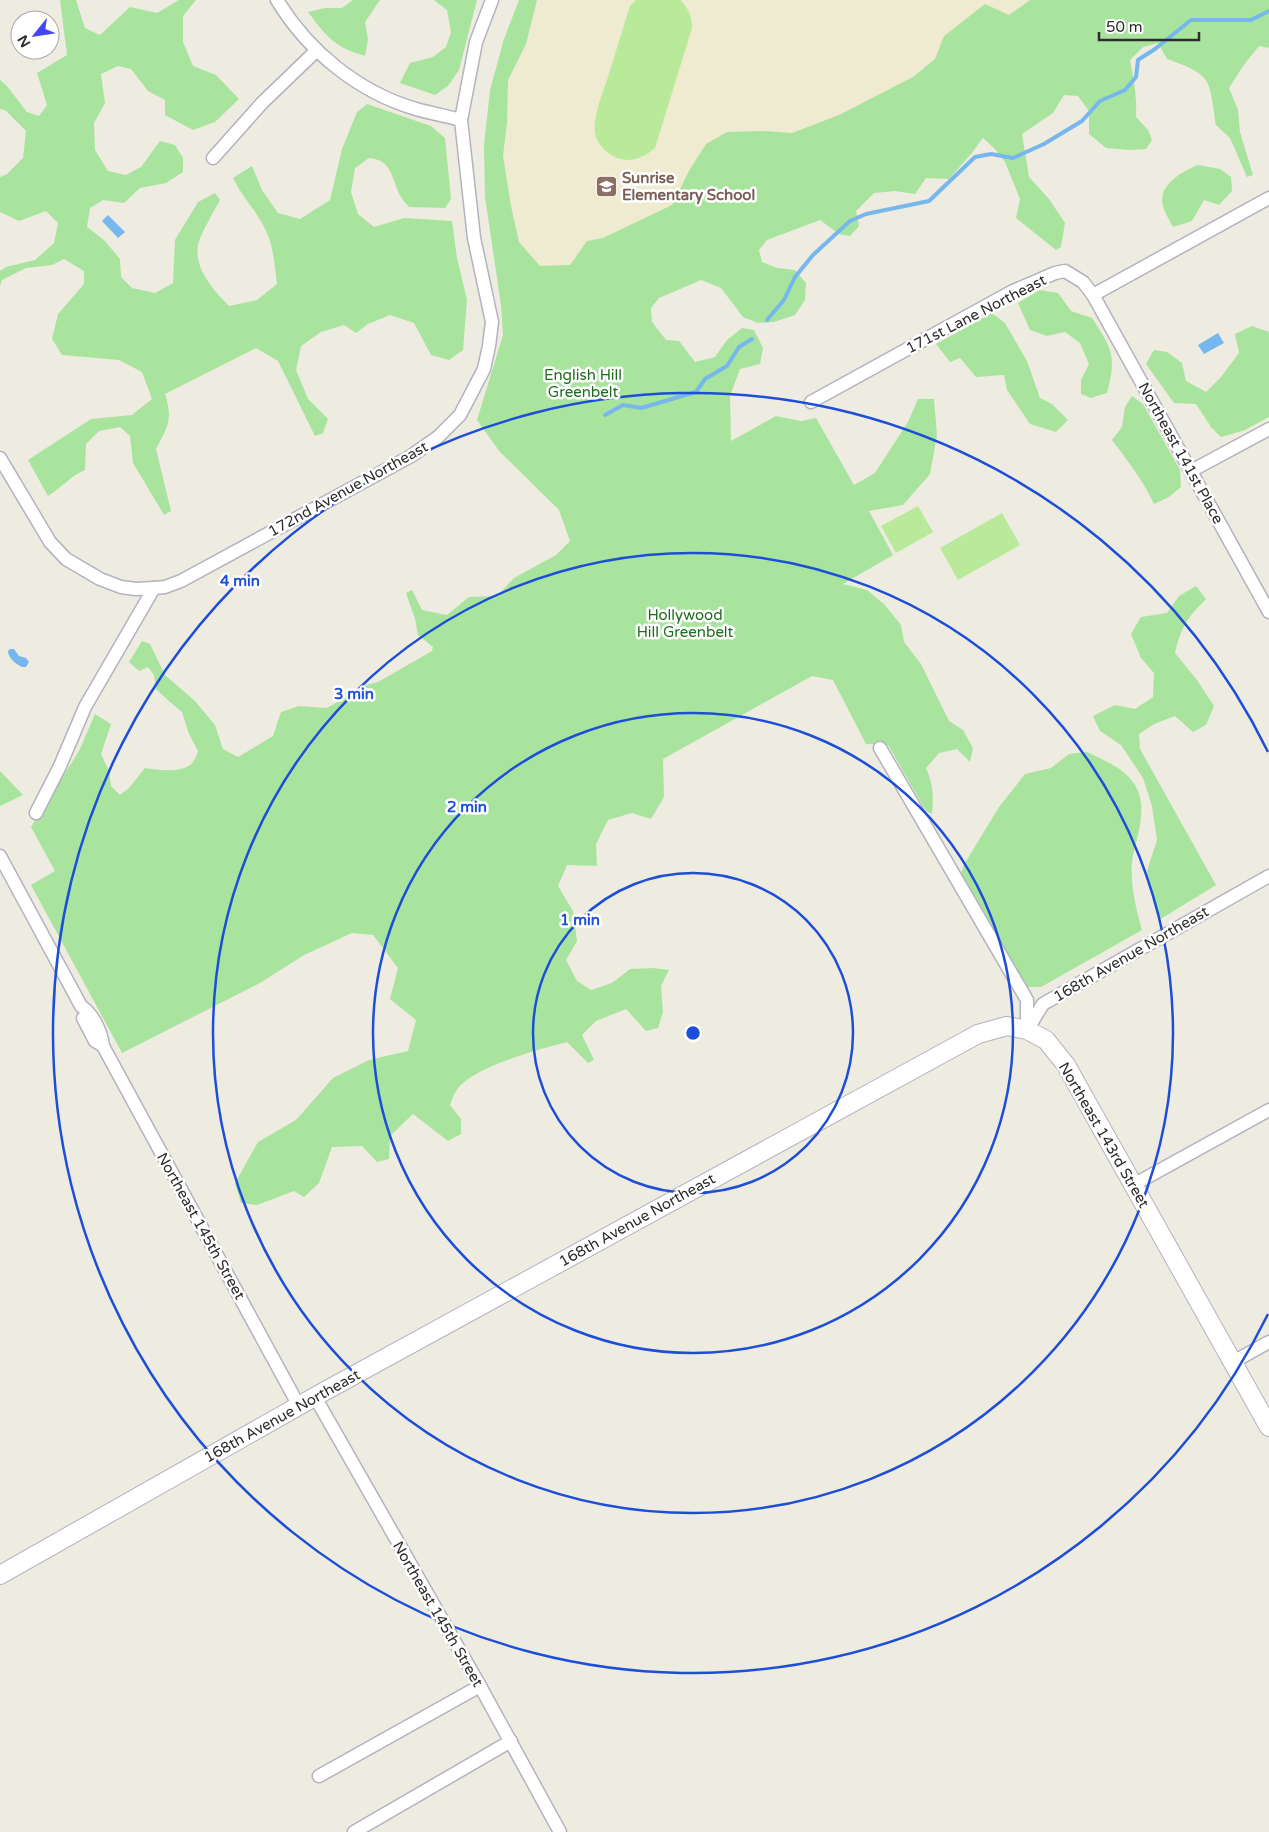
<svg xmlns="http://www.w3.org/2000/svg" width="1269" height="1832" font-family="'Varela Round',sans-serif">
	<rect width="100%" height="100%" fill="#eeebe0"/>
	<path fill="#efebd0" d="M525 0H1068L505 331 488 130 500 54Z"/>
	<g fill="#a9e49e">
		<path d="M60 0H76L85 28 100 35 130 7 157 13 179 0H196L183 16V42L193 66 216 75 239 99 215 122 193 130 165 115V100L148 91 131 69 118 66 101 74 105 103 94 123 95 150 108 171 126 175 141 167 160 141 175 145 183 158V172L166 183 140 188 124 203 103 200 90 208 87 227 104 240 120 259 121 277 132 288 155 293 173 283 175 240 198 202 215 193 220 200C215 209 199 237 198 245 194 270 214 290 229 306L257 300 277 284C275 269 274 252 269 238 261 215 243 199 233 178L252 166 262 190 278 213 300 219 330 200 342 149 357 112 367 104 431 126 445 138 451 199 445 208 409 207C405 202 400 197 398 191 391 174 390 160 369 158L355 168 351 192 358 214 374 227 404 218 452 221 457 258 467 300 463 350 449 360 431 355 414 323 390 315 368 324 356 333 344 325 321 332 301 346 296 370 308 399 328 419 323 433 315 436 278 361 256 348 165 394C173 420 168 426 156 449L171 511 164 515 133 463 130 436 120 427 99 431 86 444 85 470C72 475 61 488 48 496L28 460 91 419 132 415 152 399 142 372 119 360 62 355 52 339 58 314 84 284V271L64 259 52 265 26 268 2 280 0 286V271L6 267 35 260 54 243 58 223 46 211 19 221 0 212V177L7 174 23 158 26 131 5 110 0 109V80L7 86 27 112 39 116 47 105 37 73 67 55Z"/>
		<path d="M353 0H380L365 22 368 39 365 56C334 47 326 36 308 12L325 8H342Z"/>
		<path d="M434 0H477L459 70 448 86 435 95 400 83 410 63 433 57 446 47 451 32 447 10Z"/>
		<path d="M519 0H537L526 44 508 80 507 123 503 156 511 206 519 242 540 266 570 265 587 241 603 238 672 205 690 169 706 144 727 132 764 131 792 133 839 115 913 77 935 59 944 36 985 4 1009 15 1030 0H1269V48L1259 46 1243 66 1229 88 1238 110 1240 132 1253 175 1247 177 1230 138 1216 125C1214 115 1212 87 1205 79 1197 69 1178 63 1167 59L1158 43 1143 47 1130 60C1134 79 1137 97 1136 117L1148 130 1152 140 1146 149 1129 150 1106 148 1089 134V111L1078 96 1064 95 1053 113 1022 134 1029 177 1049 199 1065 223 1061 247 1056 250 1016 218 1020 199 1005 162 995 149 983 138 971 154 949 179 926 178 915 194 895 191 874 193 856 211 859 226 850 236 839 234 820 220 767 240 759 250 762 262 777 268 795 270 806 283 805 300 795 315 774 322 758 323 743 317 721 288 701 280 659 298 651 308 652 322 666 340 679 341 695 362 715 357 727 340 742 328 754 330 763 348 760 364 740 369 730 396 731 441 776 416 801 421 816 418 854 485 875 473 908 422 918 399H934L937 435 930 474 903 505 869 511 893 555 843 584 867 590 884 604 901 625 904 642 921 664 949 721 963 730 973 748 970 762 957 749 939 753 926 768C933 784 934 797 932 814L926 811 888 745 866 744 833 680 812 676 663 759 664 797 651 819 632 813 608 820 596 844 597 866 567 865 558 886 573 911 577 941 566 960 577 981 591 990 612 983 630 969 654 968 669 970 661 986 663 1012 658 1028 646 1031 626 1009 596 1021 582 1035 594 1060 588 1063 567 1042C540 1049 471 1067 456 1091 453 1095 452 1100 450 1105L461 1119V1134L448 1141 413 1114 390 1136 389 1159 377 1162 362 1146 332 1147 319 1183 304 1197 294 1191 257 1205 241 1203 235 1183 258 1142 296 1120 333 1078 369 1060 408 1051 416 1020 390 999 398 968 373 935 352 933 304 955 260 983 122 1053 31 885 55 871 31 827 79 751 95 714 111 724 101 754 109 771 111 786 120 795 129 788 145 768C159 770 183 774 193 762 195 759 197 755 198 751L189 734 182 712 170 702 156 689 154 675 148 667 139 671 129 662 142 641 150 644 165 675 195 701 215 725 223 749 238 757 273 736 281 712 299 706 327 708 366 685 378 682 432 651 433 647 418 635 415 619 406 593 412 590 422 610 447 615 469 597 497 596 514 578 556 555 570 541 559 510 500 452 477 420 503 335 501 305 485 197 484 145 490 90 504 39Z"/>
		<path d="M1198 165 1220 169 1231 177 1232 191 1219 205 1204 200 1192 221 1173 227C1169 220 1165 213 1163 206 1157 185 1183 171 1198 165Z"/>
		<path d="M1039 290 1058 293 1071 311 1092 318C1112 349 1117 356 1107 393L1091 398 1081 394V380L1089 364 1080 343 1065 332 1047 336 1030 330 1018 303Z"/>
		<path d="M992 313 1005 323 1027 361 1040 398 1052 404 1068 420 1056 432 1030 424 1007 390 1004 375 976 377 960 358 950 362 936 344Z"/>
		<path d="M1252 326 1269 332V417L1245 430 1221 437 1211 427 1196 404 1174 403 1146 364 1154 350 1167 352 1182 363 1186 381 1206 392 1221 377 1239 353 1235 334Z"/>
		<path d="M1132 396 1143 404 1180 470 1181 487 1169 497 1154 504C1143 480 1127 460 1112 440L1122 427 1125 407Z"/>
		<path d="M1196 586 1206 599C1187 618 1181 627 1175 653L1197 680 1214 706 1206 725 1193 732 1175 716 1154 724 1139 734 1140 749 1216 885 1159 920 1147 871 1157 840 1152 806 1143 778 1121 745 1100 731 1093 716 1115 705 1135 709 1153 697 1154 673 1141 658 1131 634 1141 617 1167 613 1179 596Z"/>
		<path d="M1087 752C1117 766 1145 778 1141 816 1140 832 1134 847 1132 862 1130 884 1136 909 1142 930L1041 987H1027L1021 981 960 875 965 863 999 807 1025 774 1051 768 1069 754Z"/>
		<path d="M0 771 23 795 0 806Z"/>
	</g>
	<g fill="#b9ea9a">
		<path d="M636 0H680C689 8 692 17 692 28L655 148C643 158 632 163 617 158 607 154 596 143 595 133 593 118 602 94 607 80 615 55 622 31 630 6Z"/>
		<path d="M918 506 933 532 896 553 881 526Z"/>
		<path d="M1002 513 1020 545 958 580 940 548Z"/>
	</g>
	<g fill="#76b7ee">
		<path d="M108 215 125 232 118 238 102 221Z"/>
		<path d="M1218 333 1224 343 1204 354 1198 345Z"/>
		<path d="M10 649H14L19 656 26 658 29 662 26 667H22C16 664 8 658 8 651Z"/>
	</g>
	<g fill="none" stroke-linecap="round" stroke-linejoin="round">
		<g stroke="#76b7ee" stroke-width="4">
			<path d="M767 320 784 300 795 277 813 255 850 221 866 214 929 201 975 157 991 154 1013 158 1044 144 1082 121 1100 101 1125 90 1136 77 1138 60 1155 49 1191 20H1251L1269 11"/>
			<path d="M605 415 623 405 641 408 696 392 705 379 727 366 739 347 752 339"/>
		</g>
		<defs>
			<g id="street">
				<path d="M277 0C308 51 358 92 416 109 430 113 446 116 461 120"/>
				<path d="M213 158 262 103 317 50"/>
				<path d="M1093 295 1269 198"/>
				<path d="M811 402 1011 292 1055 273 1065 271 1083 282 1093 295 1269 612"/>
				<path d="M0 458 50 542 66 559 100 579 121 587 136 589 154 588"/>
				<path d="M1191 471 1269 429"/>
				<path d="M880 748 1027 1000V1030"/>
				<path d="M36 813 60 766 85 707 154 588 165 587 181 581 411 456 438 437 460 415 484 369 489 346 492 322 474 238 461 120 476 42 492 0"/>
				<path d="M0 856 81 1006C93 1014 101 1031 103 1046L299 1406"/>
				<path d="M83 1018 95 1041 103 1046"/>
				<path d="M1027 1030 1043 1004 1269 876"/>
				<path d="M1133 1185 1269 1110"/>
				<path d="M1233 1362 1269 1342"/>
				<path d="M315 1397 480 1686 560 1832"/>
				<path d="M319 1776 480 1686"/>
				<path d="M354 1832 511 1741"/>
			</g>
			<path id="secondary" d="M0 1575 325 1391 978 1034 1007 1026 1027 1030 1046 1040 1066 1065 1269 1427"/>
		</defs>
		<use href="#street" stroke="#b3b3c0" stroke-width="15"/>
		<use href="#secondary" stroke="#b3b3c0" stroke-width="20"/>
		<use href="#street" stroke="#fff" stroke-width="12"/>
		<use href="#secondary" stroke="#fff" stroke-width="18"/>
	</g>
	<g fill="none" stroke="#1d4ed8" stroke-width="2.5">
		<circle cx="693" cy="1033" r="160"/>
		<circle cx="693" cy="1033" r="320"/>
		<circle cx="693" cy="1033" r="480"/>
		<path d="M1268 1314A640 640 0 1 1 1268 752"/>
	</g>
	<defs>
		<symbol id="school-square" viewBox="-11 -11 22 22"><rect x="-9" y="-9" width="18" height="18" rx="4" fill="#8d6e63" stroke="#fff"/><path d="M0-5L7-2L0 1L-7-2ZM-4 1L0 2.5L4 1V4Q0 6-4 4Z" fill="#fff"/></symbol>
	</defs>
	<g fill-rule="evenodd">
		<use href="#school-square" x="594" y="174" width="25" height="25"/>
	</g>
	<g text-anchor="middle" dominant-baseline="central" stroke-width="5" stroke-linejoin="round" paint-order="stroke">
		<g font-size="15" font-weight="bold" fill="#785e54" stroke="#fff" text-anchor="start">
			<text x="622" y="178">Sunrise<tspan x="622" dy="17">Elementary School</tspan></text>
		</g>
		<g font-size="15" fill="#2d2d2d" stroke="#fff">
			<text transform="translate(976 314) rotate(-27)">171st Lane Northeast</text>
			<text transform="translate(1181 453) rotate(61)">Northeast 141st Place</text>
			<text transform="translate(348 489) rotate(-29)">172nd Avenue Northeast</text>
			<text transform="translate(1131 954) rotate(-30)">168th Avenue Northeast</text>
			<text transform="translate(1104 1135) rotate(60)">Northeast 143rd Street</text>
			<text transform="translate(637 1220) rotate(-29)">168th Avenue Northeast</text>
			<text transform="translate(201 1226) rotate(61)">Northeast 145th Street</text>
			<text transform="translate(282 1416) rotate(-29)">168th Avenue Northeast</text>
			<text transform="translate(438 1614) rotate(60)">Northeast 145th Street</text>
		</g>
		<g font-size="15" fill="#1d6c1c" stroke="#fff">
			<text x="583" y="375">English Hill<tspan x="583" dy="17">Greenbelt</tspan></text>
			<text x="685" y="615">Hollywood<tspan x="685" dy="17">Hill Greenbelt</tspan></text>
		</g>
	</g>
	<circle cx="693" cy="1033" r="8" fill="#1d4ed8" stroke="#fff" stroke-width="2.5"/>
	<g font-size="15" text-anchor="middle" font-weight="bold" fill="#1d4ed8" stroke="#fff" stroke-width="5" stroke-linejoin="round" paint-order="stroke">
		<text x="240" y="586">4 min</text>
		<text x="354" y="699">3 min</text>
		<text x="467" y="812">2 min</text>
		<text x="580" y="925">1 min</text>
	</g>
	<g transform="translate(35 35) rotate(240)"><circle r="24" fill="#ffffff" stroke="#ababab"/>
	<path d="M0-4L9 19L0 12L-9 19Z" fill="#4444f8"/>
	<text y="-8" font-size="14" font-weight="bold" text-anchor="middle" fill="#2d2d2d">N</text>
	</g>
	<path d="M1099 32v8h100v-8" fill="none" stroke="#2d2d2d" stroke-width="2.5"/>
	<text x="1106" y="32" font-size="15" fill="#2d2d2d" stroke="#ffffff" stroke-width="4" paint-order="stroke">50 m</text>
</svg>
